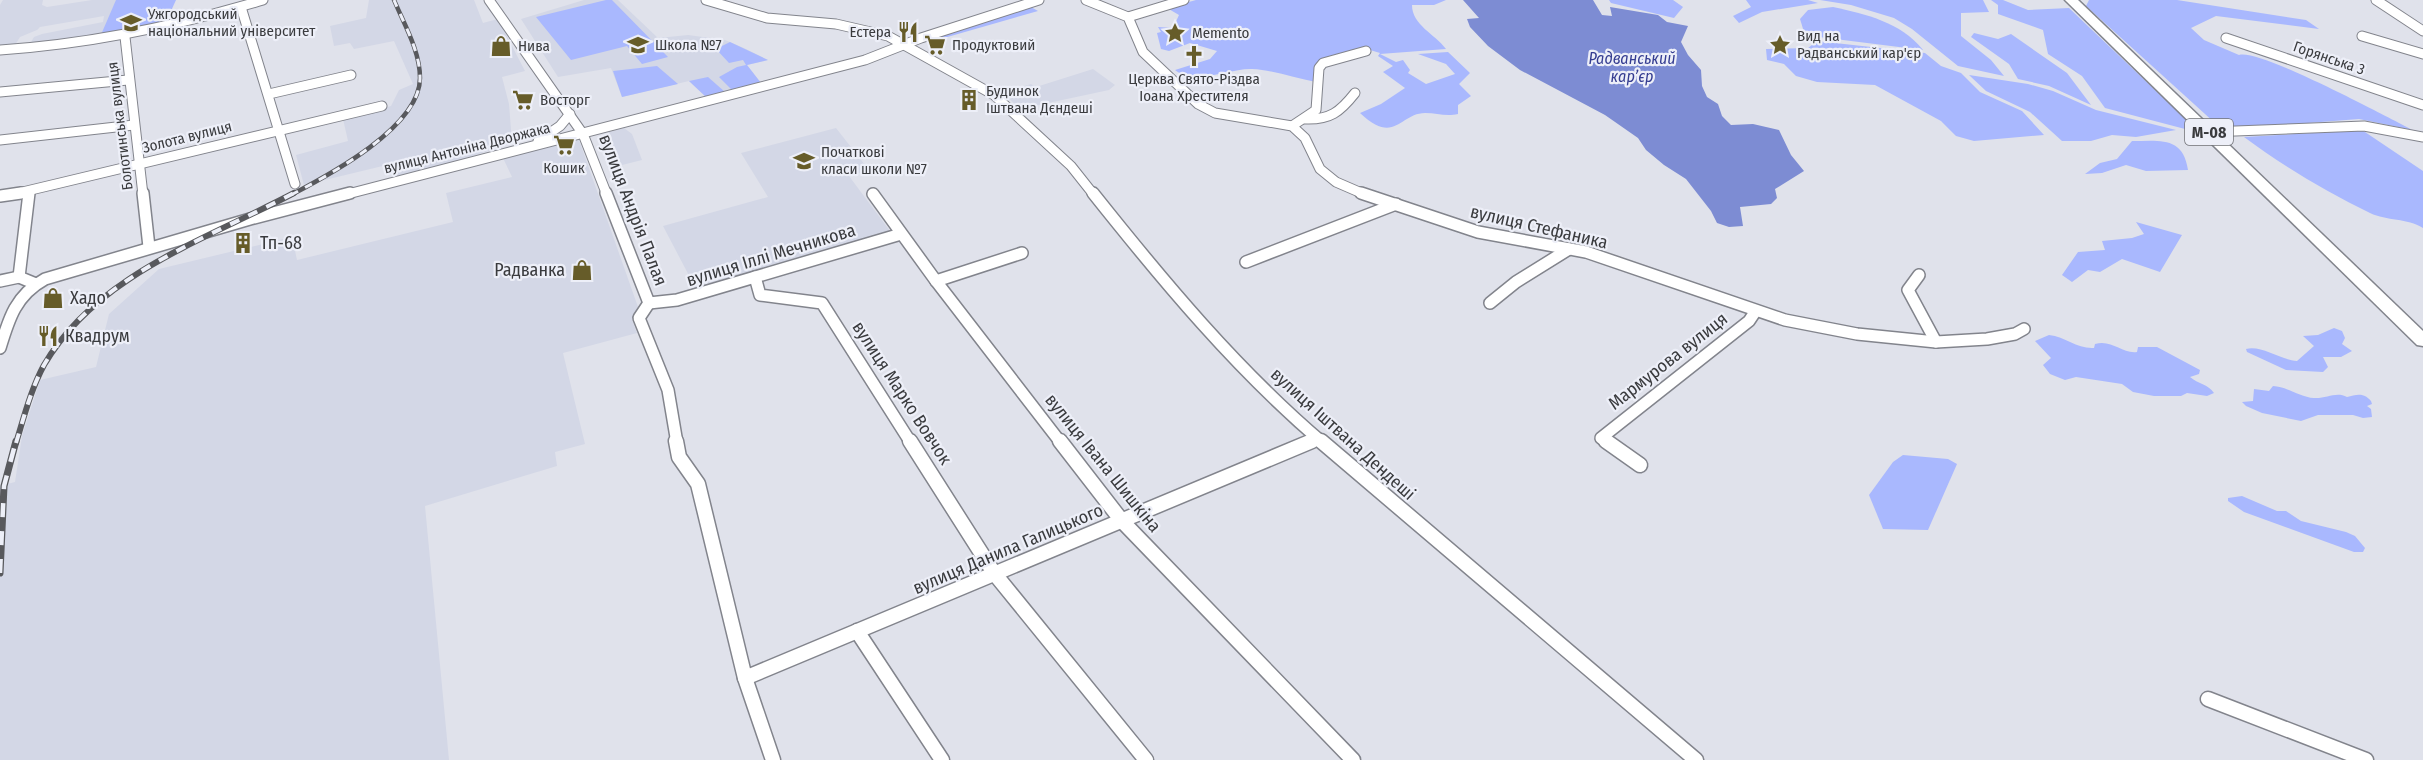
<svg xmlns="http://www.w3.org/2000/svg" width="2423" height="760" font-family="'Fira Sans Condensed',sans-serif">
	<rect width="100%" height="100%" fill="#e0e2eb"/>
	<g fill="#d3d7e6">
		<path d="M3 0H43L42 5 47 7 92 0H176L99 37 30 44 34 37 42 34 103 22 104 16 40 27 37 30 20 37 15 45 0 46V5Z"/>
		<path d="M369 0H474L483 23 498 19 525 71 502 77 509 104 512 143 460 160 396 177 391 164 304 185 296 155 348 141 343 119 391 106 399 90 413 84 394 41 354 49 350 43 334 46 330 26 366 18Z"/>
		<path d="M584 0H618L658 38 688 35 725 40 746 49 768 60 747 65 761 83 706 97 689 81 622 97 611 68 558 77 521 19Z"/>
		<path d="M1093 69 1115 85 1109 90 1020 109 1003 93 1031 84 1036 87Z"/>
		<path d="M624 128 632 134 642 160 610 168 603 139 609 137V132Z"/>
		<path d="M836 128 869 170 849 176 890 231 695 287 663 226 768 197 741 153Z"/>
		<path d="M579 140 638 307 632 320 637 333 563 353 585 444 555 452 557 466 425 506 449 760H0V486L15 482 22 436 40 380 96 367 109 314 159 269 292 237 297 260 453 222 446 193 512 177 503 158Z"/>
	</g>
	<g fill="#a9b8fe">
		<path d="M116 0H176L165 24 100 37Z"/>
		<path d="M606 0H612L668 57 642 64 627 46 571 60 536 17Z"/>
		<path d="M1196 0H1446L1434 5H1412C1412 25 1435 34 1446 49L1380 54 1396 62 1403 60 1410 70 1408 73 1426 84 1455 74 1446 64 1418 54 1448 52 1470 73 1459 84 1471 96 1458 105V114C1446 117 1437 113 1425 113 1400 113 1395 146 1360 113L1381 104 1405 88 1383 72 1393 66 1378 56 1380 53 1370 50 1319 63 1316 82C1295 78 1273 70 1252 69 1230 68 1195 86 1175 70L1210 59 1217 51 1190 43 1169 51 1161 49 1157 33 1161 32 1158 27 1173 28 1179 15 1167 8Z"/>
		<path d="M1609 0H1673L1683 7 1674 18 1611 3Z"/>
		<path d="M1746 0H1808L1818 3 1762 12 1739 23 1733 16 1751 7Z"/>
		<path d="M1820 0H1983L1989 12 1961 13V36L1991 60 2004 76 1958 66 1912 29 1894 18 1851 5Z"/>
		<path d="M1991 0H2003L2028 10 2069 8 2196 129H2185L2105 108 2082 76 2048 54 2043 30 1998 14V5Z"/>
		<path d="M2089 0H2177L2306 20 2319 29 2216 16 2191 28 2204 40 2239 55C2259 48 2387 117 2413 130L2359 119 2233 129 2216 124 2086 6Z"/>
		<path d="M1031 7 1038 11 937 40 935 37Z"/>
		<path d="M1833 7C1865 14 1901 22 1923 50L1811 36 1804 32 1800 19 1808 10Z"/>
		<path d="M1974 33 1998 39 2011 34 2067 73 2091 105 2049 86 2018 79 2009 64 1971 37Z"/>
		<path d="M1817 41 1925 53 1941 66 1961 73 1980 92 2022 111 2044 135 1974 141 1956 136 1941 121 1875 85 1817 82 1796 76 1784 64 1767 60 1766 49 1808 48Z"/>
		<path d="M730 42 768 60 747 65 761 83 732 90 719 77 737 67 746 65 743 60 729 63 716 49Z"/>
		<path d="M657 66 678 84 622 97 613 71Z"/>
		<path d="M1969 75 2028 84 2053 91 2096 110 2176 130 2136 137 2112 135 2091 141H2062L2030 112 1986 91Z"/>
		<path d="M708 77 725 92 706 97 689 81Z"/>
		<path d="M2362 130 2423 171V228C2407 218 2387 221 2370 213 2326 192 2283 166 2244 137Z"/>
		<path d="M2132 141C2160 141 2183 136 2188 170L2146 171 2126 165 2102 173 2085 174 2100 163 2117 159Z"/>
		<path d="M2136 222 2182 235 2160 272 2122 259 2100 272 2088 270 2072 282 2062 275 2078 252 2105 250 2102 241 2132 238 2144 234Z"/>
		<path d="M2334 328 2342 331 2345 338 2342 344 2352 351 2341 357H2323L2328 367 2323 372 2286 370 2247 352 2246 349C2262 345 2280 360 2297 361L2314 346 2303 336 2318 335Z"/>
		<path d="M2049 335C2066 337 2077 349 2094 348L2095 344C2112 339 2122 354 2137 352L2138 347H2157L2200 370 2199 374 2190 377C2198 384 2208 384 2214 393L2207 396 2187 393 2181 396H2154L2133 392 2122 384 2076 377 2065 380 2050 374 2043 365 2051 358 2035 341Z"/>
		<path d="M2273 386C2288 387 2300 397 2314 398 2326 399 2336 391 2347 397 2356 395 2363 392 2371 401L2372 404 2367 406 2371 409 2372 417 2363 418 2353 415H2318L2301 421 2262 413 2246 406 2242 402 2253 401 2254 389 2269 391Z"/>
		<path d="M1903 455 1948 459 1957 464 1928 530 1883 529 1869 495 1893 462Z"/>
		<path d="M2242 496 2277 511H2286L2301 521 2346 532 2355 536 2365 548 2363 552H2354L2244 512 2228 501V498Z"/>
	</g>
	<path fill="#7d8cd3" d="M1463 0H1593L1602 15 1612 16 1610 7 1658 15 1667 22 1688 26 1681 42 1688 55 1701 70 1702 86 1707 97 1718 104 1722 116 1731 125 1753 124 1779 130 1791 155 1804 171 1775 189 1777 198 1771 204 1740 207 1743 226 1729 227 1717 223 1711 211 1686 179 1664 165 1646 150 1638 138 1605 115 1520 70 1488 46 1470 27 1467 19 1479 18Z"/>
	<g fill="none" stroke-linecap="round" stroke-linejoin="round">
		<defs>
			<g id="minor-far2">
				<path d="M489 0 583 134 607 195"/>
				<path d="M706 0 767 18 836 24 888 36 994 95 1071 166 1094 195"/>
				<path d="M1086 0 1128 17 1143 52 1198 104 1215 113 1292 126 1305 138 1320 169 1336 182 1366 195"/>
				<path d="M2376 0 2423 31"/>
				<path d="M241 7 295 184"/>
				<path d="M1128 17 1184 0"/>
				<path d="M2362 36 2423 54"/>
				<path d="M125 37 143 195"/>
				<path d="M2226 38 2423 105"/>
				<path d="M0 50C90 44 177 26 263 0"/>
				<path d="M0 92 128 80"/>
				<path d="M269 94 351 75"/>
				<path d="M1305 119C1330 120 1340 112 1355 93"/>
				<path d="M1292 126 1316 110 1319 68 1323 63 1366 51"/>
				<path d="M2209 132 2364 126 2423 137"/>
				<path d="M0 140 134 125"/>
				<path d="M538 141 560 126 570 114"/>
				<path d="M10 195 382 106"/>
				<path d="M29 195V192"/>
				<path d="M344 195 865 60 921 38 1039 0"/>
			</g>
			<g id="minor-far1">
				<path d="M29 193 19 277 36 284"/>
				<path d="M143 193 149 247"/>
				<path d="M606 193 649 303"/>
				<path d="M1093 193C1163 281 1237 370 1323 443"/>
				<path d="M1361 193 1478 232 1586 252 1785 320 1857 334 1936 342 1987 339 2015 334 2024 329"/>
				<path d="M873 194 936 281 1061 443"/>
				<path d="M0 196 21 193"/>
				<path d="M1246 262 1396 204"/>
				<path d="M1919 275 1908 290 1936 342"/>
				<path d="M755 277 760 295 822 303 911 443"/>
				<path d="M0 281 19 277"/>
				<path d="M936 281 1022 253"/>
				<path d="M649 303 639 318 668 390 677 443"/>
				<path d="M649 303 677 300 901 234"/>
				<path d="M1490 303 1516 282 1569 249"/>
				<path d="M0 348C9 318 16 295 45 279L250 219 350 193"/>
				<path d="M1309 443 1318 439"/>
				<path d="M1608 443 1601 438 1749 321 1755 312"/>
			</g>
			<g id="minor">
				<path d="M676 441 679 457 698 484 745 678 773 760"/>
				<path d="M910 441 994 573 1146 760"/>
				<path d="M1060 441 1122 521 1353 760"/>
				<path d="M1321 441 1696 760"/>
				<path d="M1606 441 1640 465"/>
				<path d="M857 631 942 760"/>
				<path d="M745 678 1312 441"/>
				<path d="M2208 699 2366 760"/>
			</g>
			<path id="highway" d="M2065 0H2078L2423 331V346L2417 345Z"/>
		</defs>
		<use href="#minor-far2" stroke="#82848c" stroke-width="11"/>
		<use href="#minor-far1" stroke="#82848c" stroke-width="14"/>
		<use href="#minor" stroke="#82848c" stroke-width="17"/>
		<use href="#highway" stroke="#82848c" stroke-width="3"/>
		<use href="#minor-far2" stroke="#fff" stroke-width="9"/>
		<use href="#minor-far1" stroke="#fff" stroke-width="11"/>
		<use href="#minor" stroke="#fff" stroke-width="14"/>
		<use href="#highway" fill="#fff" fill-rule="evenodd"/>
		<defs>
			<path id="rail-far2" d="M291 195C329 175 420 127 420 78 420 51 404 24 394 0"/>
			<path id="rail-far1" d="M16 443C24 417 31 389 44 365 96 275 207 239 294 193"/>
			<path id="rail" d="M0 573 4 486 16 441"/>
		</defs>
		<use href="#rail-far2" stroke="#58595d" stroke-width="4.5"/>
		<use href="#rail-far1" stroke="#58595d" stroke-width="6"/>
		<use href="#rail" stroke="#58595d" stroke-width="7"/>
		<use href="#rail-far2" stroke="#edeff8" stroke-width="3" stroke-dasharray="8" stroke-linecap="butt"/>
		<use href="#rail-far1" stroke="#edeff8" stroke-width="4" stroke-dasharray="10" stroke-linecap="butt"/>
		<use href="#rail" stroke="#edeff8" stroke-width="4.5" stroke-dasharray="14" stroke-linecap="butt"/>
	</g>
	<defs>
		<symbol id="university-bare" viewBox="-9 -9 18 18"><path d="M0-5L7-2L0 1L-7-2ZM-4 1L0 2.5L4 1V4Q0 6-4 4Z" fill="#665c29" stroke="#edeff8" stroke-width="2.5" paint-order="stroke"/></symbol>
		<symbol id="restaurant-bare" viewBox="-9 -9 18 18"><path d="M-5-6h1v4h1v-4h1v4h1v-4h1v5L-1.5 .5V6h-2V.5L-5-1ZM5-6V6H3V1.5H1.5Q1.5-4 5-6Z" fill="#665c29" stroke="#edeff8" stroke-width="2.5" paint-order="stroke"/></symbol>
		<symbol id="sight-bare" viewBox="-9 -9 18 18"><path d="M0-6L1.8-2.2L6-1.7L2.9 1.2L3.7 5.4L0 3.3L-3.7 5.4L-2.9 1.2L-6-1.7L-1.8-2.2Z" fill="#665c29" stroke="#edeff8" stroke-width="2.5" paint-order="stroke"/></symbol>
		<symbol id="school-bare" viewBox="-9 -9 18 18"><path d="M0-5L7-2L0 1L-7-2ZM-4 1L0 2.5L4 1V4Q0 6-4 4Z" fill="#665c29" stroke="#edeff8" stroke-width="2.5" paint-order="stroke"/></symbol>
		<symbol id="supermarket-bare" viewBox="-9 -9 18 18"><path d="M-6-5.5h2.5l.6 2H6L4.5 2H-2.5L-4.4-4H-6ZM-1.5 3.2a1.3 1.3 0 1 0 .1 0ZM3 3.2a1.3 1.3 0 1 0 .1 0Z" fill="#665c29" stroke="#edeff8" stroke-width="2.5" paint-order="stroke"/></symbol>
		<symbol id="shop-bare" viewBox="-9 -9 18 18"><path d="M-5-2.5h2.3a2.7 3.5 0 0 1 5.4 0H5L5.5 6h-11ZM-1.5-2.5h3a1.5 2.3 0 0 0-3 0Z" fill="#665c29" stroke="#edeff8" stroke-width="2.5" paint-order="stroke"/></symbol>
		<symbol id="church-bare" viewBox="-9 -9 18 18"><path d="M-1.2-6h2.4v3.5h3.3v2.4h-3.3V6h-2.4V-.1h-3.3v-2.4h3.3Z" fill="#665c29" stroke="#edeff8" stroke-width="2.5" paint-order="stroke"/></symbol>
		<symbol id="building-bare" viewBox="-9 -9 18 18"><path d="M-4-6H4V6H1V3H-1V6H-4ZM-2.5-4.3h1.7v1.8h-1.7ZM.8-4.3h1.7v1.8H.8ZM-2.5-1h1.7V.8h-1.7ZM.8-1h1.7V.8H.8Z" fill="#665c29" stroke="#edeff8" stroke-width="2.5" paint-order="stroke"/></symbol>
	</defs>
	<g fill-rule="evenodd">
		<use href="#university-bare" x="116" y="8" width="30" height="30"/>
		<use href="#restaurant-bare" x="893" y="17" width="30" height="30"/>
		<use href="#sight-bare" x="1160" y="18" width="30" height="30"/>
		<use href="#school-bare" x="623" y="30" width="30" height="30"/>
		<use href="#supermarket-bare" x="920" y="30" width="30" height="30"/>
		<use href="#sight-bare" x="1765" y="30" width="30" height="30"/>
		<use href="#shop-bare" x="486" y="31" width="30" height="30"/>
		<use href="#church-bare" x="1179" y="41" width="30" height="30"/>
		<use href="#supermarket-bare" x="508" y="85" width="30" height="30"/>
		<use href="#building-bare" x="954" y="85" width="30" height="30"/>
		<use href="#supermarket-bare" x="549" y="130" width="30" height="30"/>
		<use href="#school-bare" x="789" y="146" width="30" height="30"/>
		<use href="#building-bare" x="228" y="228" width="30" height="30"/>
		<use href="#shop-bare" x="567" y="255" width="30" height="30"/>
		<use href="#shop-bare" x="38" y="283" width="30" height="30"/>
		<use href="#restaurant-bare" x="33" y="321" width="30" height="30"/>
	</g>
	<g text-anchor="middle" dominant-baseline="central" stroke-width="4.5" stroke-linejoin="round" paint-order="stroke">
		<g font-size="15" fill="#3a3b3e" stroke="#edeff8" text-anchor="start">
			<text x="148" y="14">Ужгородський<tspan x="148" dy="17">національний університет</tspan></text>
			<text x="891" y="32" text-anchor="end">Естера</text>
			<text x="1192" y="33">Memento</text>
			<text x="1797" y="36">Вид на<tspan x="1797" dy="17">Радванський кар'єр</tspan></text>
			<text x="655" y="45">Школа №7</text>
			<text x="952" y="45">Продуктовий</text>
			<text x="518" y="46">Нива</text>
			<text x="1194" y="79" text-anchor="middle">Церква Свято-Різдва<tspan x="1194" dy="17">Іоана Хрестителя</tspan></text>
			<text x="986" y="91">Будинок<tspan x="986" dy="17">Іштвана Дєндеші</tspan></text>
			<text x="540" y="100">Восторг</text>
			<text x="821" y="152">Початкові<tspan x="821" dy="17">класи школи №7</tspan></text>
			<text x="564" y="168" text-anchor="middle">Кошик</text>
		</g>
		<g font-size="15" fill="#3a3b3e" stroke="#edeff8">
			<text transform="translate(2329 58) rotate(19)">Горянська 3</text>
			<text transform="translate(120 126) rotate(-97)">Болотинська вулиця</text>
			<text transform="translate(187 137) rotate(-14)">Золота вулиця</text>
			<text transform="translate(467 148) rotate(-14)">вулиця Антоніна Дворжака</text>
		</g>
		<g font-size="16" font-style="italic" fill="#353d91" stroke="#edeff8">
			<text x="1632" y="58">Радванський<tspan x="1632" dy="18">карʼєр</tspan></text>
		</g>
		<rect fill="#edeff8" stroke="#707176" stroke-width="1.5" x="2185" y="119" width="48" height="26" rx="4.5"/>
		<g font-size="16" font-weight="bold" fill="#3a3b3e">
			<text x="2209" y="132">М-08</text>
		</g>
		<g font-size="18" fill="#3a3b3e" stroke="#edeff8">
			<text transform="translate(633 210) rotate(69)">вулиця Андрія Палая</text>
			<text transform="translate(1539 227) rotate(13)">вулиця Стефаника</text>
			<text transform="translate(771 255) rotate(-17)">вулиця Іллі Мечникова</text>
			<text transform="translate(1668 361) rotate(-38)">Мармурова вулиця</text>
			<text transform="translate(902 393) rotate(57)">вулиця Марко Вовчок</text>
			<text transform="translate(1343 434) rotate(42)">вулиця Іштвана Дендеші</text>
			<text transform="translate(1103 463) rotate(51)">вулиця Івана Шишкіна</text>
			<text transform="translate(1008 549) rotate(-23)">вулиця Данила Галицького</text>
		</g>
		<g font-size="18" fill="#3a3b3e" stroke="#edeff8" text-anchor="start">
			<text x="260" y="243">Тп-68</text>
			<text x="565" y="270" text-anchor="end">Радванка</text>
			<text x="70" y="298">Хадо</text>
			<text x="65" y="336">Квадрум</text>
		</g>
	</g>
</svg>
